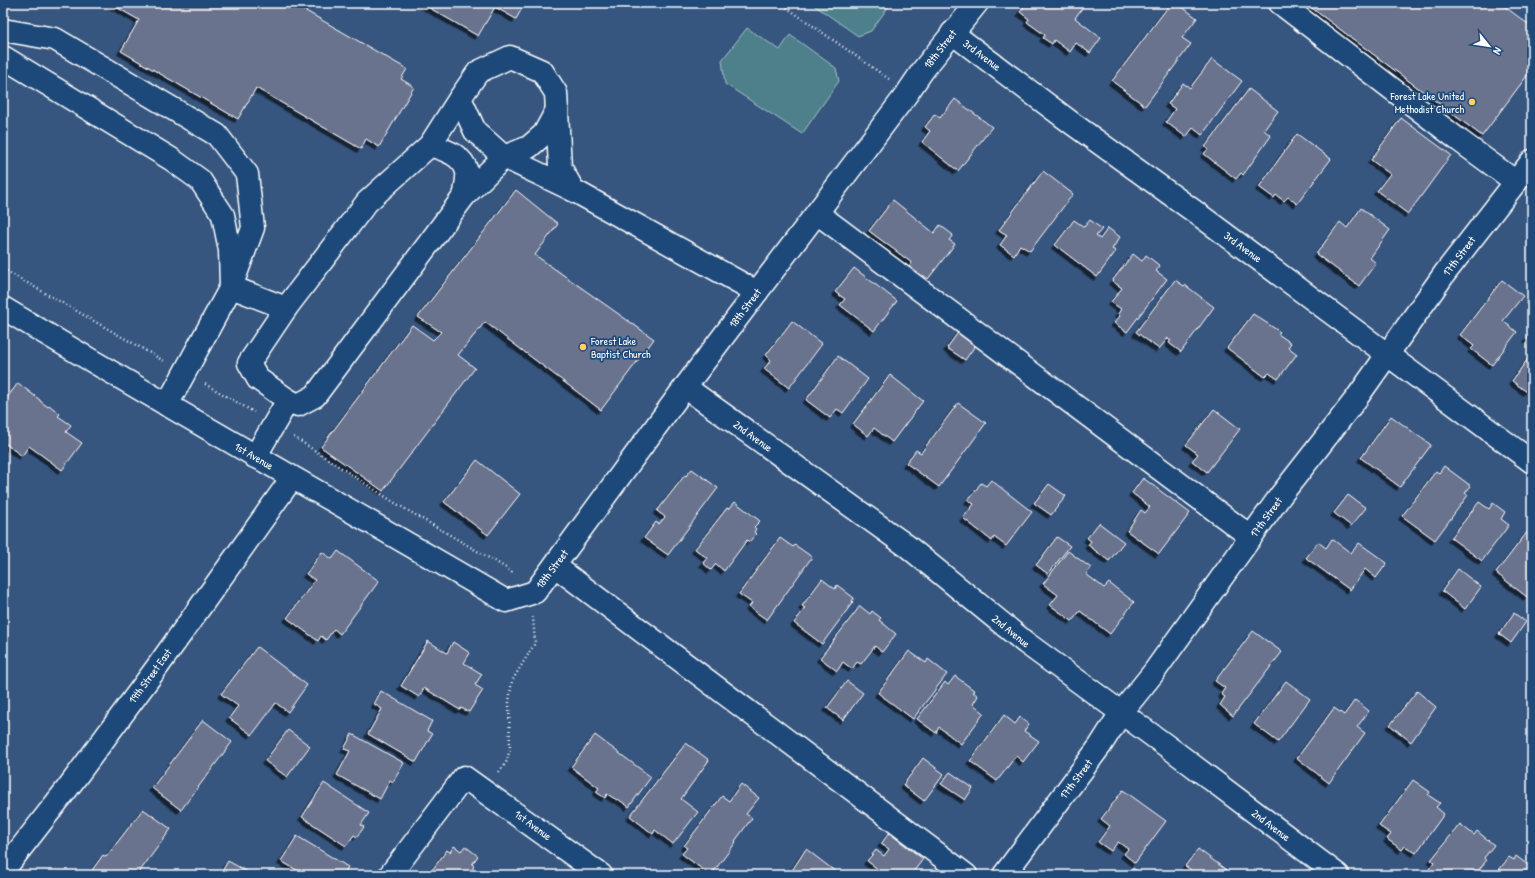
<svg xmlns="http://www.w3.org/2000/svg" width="1535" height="878" font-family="'Patrick Hand',sans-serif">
	<defs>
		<filter id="shadow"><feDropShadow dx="-3.5" dy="3.5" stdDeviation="0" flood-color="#0009"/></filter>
	</defs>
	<rect width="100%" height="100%" fill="#365680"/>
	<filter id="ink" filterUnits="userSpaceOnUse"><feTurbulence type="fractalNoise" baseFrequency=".025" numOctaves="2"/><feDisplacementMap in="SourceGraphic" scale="8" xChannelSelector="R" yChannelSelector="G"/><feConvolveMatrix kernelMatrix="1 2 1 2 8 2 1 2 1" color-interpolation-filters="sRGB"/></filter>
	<g filter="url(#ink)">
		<g fill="#4e808b" stroke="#a6c0c5">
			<path d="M811 3H891L871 31 858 36Z"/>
			<path d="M747 28 780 50 790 35 836 68 839 81 802 134 725 84 722 60Z"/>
		</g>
		<g fill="#6b738e" stroke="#fff" filter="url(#shadow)">
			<path d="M109 3H302L299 7 407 69 401 79 414 87 379 147 366 139 361 149 256 88 238 119 121 51 139 20Z"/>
			<path d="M421 3H525L516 19 495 7 478 36Z"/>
			<path d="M1027 3H1083L1085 4 1075 18 1101 38 1090 53 1076 43 1070 52 1054 40 1052 44 1043 38 1045 35 1027 22 1029 19 1020 12Z"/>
			<path d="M1171 3H1177L1197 18 1182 38 1191 44 1145 106 1112 81Z"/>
			<path d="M1305 3H1500L1532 27V69L1482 136Z"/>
			<path d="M1212 59 1242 81 1202 135 1193 128 1186 137 1166 122 1175 109 1168 104 1183 83 1190 88Z"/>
			<path d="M1249 89 1278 111 1264 130 1271 136 1243 175 1241 173 1236 179 1204 154 1208 149 1205 147Z"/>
			<path d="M955 99 992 127 958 171 922 142 930 131 925 127 935 114 940 118Z"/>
			<path d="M1401 118 1451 155 1408 214 1377 191 1390 174 1371 160Z"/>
			<path d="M1297 134 1331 159 1297 204 1288 197 1284 201 1276 195 1274 198 1259 187Z"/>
			<path d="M1043 171 1073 194 1030 251 1020 245 1014 255 1000 245 1007 235 999 230Z"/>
			<path d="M516 190 558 224 535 255 654 339 601 410 485 322 458 355 475 368 383 491 321 447 412 325 433 340 441 332 418 317Z"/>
			<path d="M893 200 934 233 940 225 953 235 949 240 955 244 928 279 923 275 918 280 906 271 912 263 869 231Z"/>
			<path d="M1361 208 1390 230 1370 258 1376 263 1359 286 1316 254 1340 222 1347 228Z"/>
			<path d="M1074 220 1084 227 1090 220 1102 229 1096 236 1100 239 1108 228 1120 237 1112 249 1116 251 1097 277 1055 245Z"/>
			<path d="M1133 254 1142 261 1146 255 1160 266 1156 271 1167 279 1127 332 1114 323 1120 316 1118 314 1121 309 1111 302 1122 288 1112 281Z"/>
			<path d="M854 268 897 301 874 331 840 305 845 299 835 292Z"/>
			<path d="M1175 280 1184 286 1185 285 1214 307 1181 352 1169 343 1171 340 1168 338 1159 349 1136 332Z"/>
			<path d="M1502 280 1523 296 1503 321 1517 332 1492 365 1471 349 1474 346 1460 335Z"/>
			<path d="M1253 314 1280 332 1278 334 1291 343 1288 347 1297 354 1278 379 1269 373 1265 377 1227 348Z"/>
			<path d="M792 321 822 344 789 388 764 369 771 360 766 355Z"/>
			<path d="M959 331 977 343 965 360 947 348Z"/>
			<path d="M1532 332V342L1527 339Z"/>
			<path d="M1532 353V392L1528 389 1527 392 1512 381Z"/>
			<path d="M838 356 868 379 843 413 837 409 830 418 806 400Z"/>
			<path d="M890 375 923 401 892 442 874 428 868 436 853 424Z"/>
			<path d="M18 383 40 400V401L48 407 49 405 60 414 58 416 71 425 66 432 82 443 62 470 29 446 22 456 3 442V403Z"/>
			<path d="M958 403 986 423 939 487 906 463 916 450 921 453Z"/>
			<path d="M1214 409 1240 429 1207 472 1192 461 1198 454 1186 445Z"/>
			<path d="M1391 416 1431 445 1400 487 1361 458Z"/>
			<path d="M477 460 520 494 488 535 444 502Z"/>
			<path d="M1444 466 1471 486 1465 493 1468 495 1435 540 1402 516 1436 471 1439 473Z"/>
			<path d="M692 469 718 488 668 555 644 538 656 522 659 524 665 517 657 511 685 475 686 476Z"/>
			<path d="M1143 478 1190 513 1159 554 1127 531 1141 510 1145 513 1150 507 1132 493Z"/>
			<path d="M991 480 1032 512 1006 546 994 537 992 541 963 518 974 504 968 500 981 483 986 486Z"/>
			<path d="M1049 484 1066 496 1051 515 1034 503Z"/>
			<path d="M1348 495 1366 508 1351 526 1334 513Z"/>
			<path d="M735 502 760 521 754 527 756 529 754 532 756 534 749 542 747 540 724 571 716 564 711 570 703 563 707 558 695 549 727 508 729 509Z"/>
			<path d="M1479 502 1489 509 1493 503 1505 512 1501 519 1509 525 1482 561 1451 538Z"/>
			<path d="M1099 523 1124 542 1109 561 1088 545 1091 541 1087 538Z"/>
			<path d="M1528 531 1532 533V591L1527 597 1496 573Z"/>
			<path d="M1057 537 1070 546 1048 574 1036 565Z"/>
			<path d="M780 538 793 547 795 545 812 557 767 620 749 607 752 603 739 594Z"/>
			<path d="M1332 539 1351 553 1359 543 1387 563 1376 578 1365 569 1350 590 1306 558 1318 542 1326 548Z"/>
			<path d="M338 551 379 581 340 634 334 629 326 640 321 636 318 641 287 618 315 580 306 574 322 552 332 559Z"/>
			<path d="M1068 551 1091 568 1086 574 1104 588 1109 583 1134 602 1110 634 1080 611 1072 621 1050 605 1058 595 1043 584Z"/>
			<path d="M1458 569 1481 587 1465 609 1442 591Z"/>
			<path d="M822 579 835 589 837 585 854 598 852 601 853 602 822 644 794 623 805 608 802 606Z"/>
			<path d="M860 606 870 614 872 611 881 618 879 620 896 634 882 652 875 646 861 664 857 662 852 669 843 662 837 671 820 658Z"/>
			<path d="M1514 613 1526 622 1511 643 1499 634Z"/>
			<path d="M1253 631 1282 652 1233 716 1220 705 1225 697 1221 694 1225 688 1215 681Z"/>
			<path d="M428 641 447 653 453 642 470 653 464 663 482 674 475 685 483 690 469 712 461 708 460 710 424 688 419 697 401 686Z"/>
			<path d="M257 647 307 685 288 712 276 703 252 735 229 718 238 706 221 694Z"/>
			<path d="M909 651 926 663 928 659 947 674 913 719 878 693Z"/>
			<path d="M955 676 975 691 973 692 978 696 973 704 984 713 961 744 939 727 936 733 917 719 945 682 948 685Z"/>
			<path d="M847 681 863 693 843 720 827 708Z"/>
			<path d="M1286 681 1310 699 1278 742 1254 724Z"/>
			<path d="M381 691 432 721 427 731 432 734 416 762 368 734 382 709 374 704Z"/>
			<path d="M1417 691 1436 707 1411 742 1390 725Z"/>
			<path d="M1355 700 1369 711 1357 727 1365 733 1329 783 1297 758 1334 708 1344 715Z"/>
			<path d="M1004 715 1015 724 1020 717 1029 724 1024 731 1039 741 1023 762 1016 756 997 781 970 761Z"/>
			<path d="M203 720 232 742 181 810 152 788Z"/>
			<path d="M288 730 310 746 287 777 265 761Z"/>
			<path d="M352 734 404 763 393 782 390 780 380 799 337 775 350 751 344 749Z"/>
			<path d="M595 735 651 777 629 807 618 799 617 800 607 794 605 798 596 792 599 788 571 767Z"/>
			<path d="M686 743 709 760 681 799 698 812 673 844 655 830 653 834 630 816Z"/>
			<path d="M923 758 944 774 924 801 903 785Z"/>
			<path d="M950 772 973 788 965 800 941 784Z"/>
			<path d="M1413 780 1430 792 1428 795 1440 803 1436 807 1444 814 1416 853 1405 846 1402 850 1387 839 1391 834 1379 826Z"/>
			<path d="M324 783 369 813 361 825 364 827 357 837 354 835 346 846 302 817Z"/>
			<path d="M741 784 759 798 746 814 752 818 735 841 736 842 711 875H710L682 854 687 848 684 846 722 796 729 801Z"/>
			<path d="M1123 790 1166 821 1135 863 1124 854 1128 849 1118 842 1111 851 1098 842 1110 826 1101 819Z"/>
			<path d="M143 809 171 829 137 875H92L90 873 103 855 106 857Z"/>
			<path d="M1460 824 1474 835 1477 831 1494 845 1484 858 1486 861 1477 872 1474 870 1469 875H1436L1429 869 1434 862 1431 860Z"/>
			<path d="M889 833 923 859 911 875H880L882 872 867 861 876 850 884 856 889 849 881 844Z"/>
			<path d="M297 836 348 867 343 875H305L281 861Z"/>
			<path d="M454 846 461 851 465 846 478 856 472 864 474 866 472 870 478 875H439L432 870 447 850 450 852Z"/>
			<path d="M806 849 840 875H789Z"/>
			<path d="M1198 849 1233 875H1187L1191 870 1185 866Z"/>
			<path d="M1516 856 1532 868 1528 873 1531 875H1495L1509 857 1514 860Z"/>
			<path d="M228 861 253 875H220Z"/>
			<path d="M1133 868 1142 875H1129Z"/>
		</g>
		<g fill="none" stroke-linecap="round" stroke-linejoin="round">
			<defs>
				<g id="minor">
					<path d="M1280 3 1460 141 1516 182"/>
					<path d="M3 30 55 39 217 135 247 174 253 228 231 287 167 405"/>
					<path d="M952 33 1073 124 1198 214 1532 462"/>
					<path d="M3 57 171 159 200 180 223 215 230 250 231 287 286 308"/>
					<path d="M510 57 542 71 556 93 560 167 573 190 504 157 475 131 460 98 478 72Z"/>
					<path d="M430 145C445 150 463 155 467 172 468 179 465 188 465 195"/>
					<path d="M573 190 757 292"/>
					<path d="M817 213 1251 537"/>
					<path d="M3 308C169 408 339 503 506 601L535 592 685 387 906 95 923 70 977 3"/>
					<path d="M685 387 907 546 1026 643 1175 752 1338 875"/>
					<path d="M288 400 258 379 249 363 286 308 367 202 430 145 460 98"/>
					<path d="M255 457 288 400 298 405 315 396 465 195 504 157 529 147 544 134 557 110"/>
					<path d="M555 566 966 875"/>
					<path d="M3 871 67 789 158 666 292 478"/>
					<path d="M390 875 464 777 601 875"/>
					<path d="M1004 875 1100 746 1121 713 1154 672 1281 495 1356 399 1445 273 1532 161"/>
				</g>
			</defs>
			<use href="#minor" stroke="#fff" stroke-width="25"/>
			<g stroke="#fff" stroke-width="2.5" stroke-dasharray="1 3" stroke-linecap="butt">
				<path d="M780 3 889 79"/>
				<path d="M3 269 164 361"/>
				<path d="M205 384 254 412"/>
				<path d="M294 437 395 503 508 569 514 574"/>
				<path d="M499 772 506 763 510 749 509 701 512 681 535 643 533 617"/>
			</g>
			<use href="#minor" stroke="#1f4a7a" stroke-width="22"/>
		</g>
	</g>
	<g fill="#ffd166" stroke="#1f4a7a" stroke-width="1.5">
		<circle cx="1472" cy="102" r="4"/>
		<circle cx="583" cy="347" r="4"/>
	</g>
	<g text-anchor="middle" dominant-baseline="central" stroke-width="3.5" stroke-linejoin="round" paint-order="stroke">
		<g font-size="11" fill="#fff" stroke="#1f4a7a">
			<text transform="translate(940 49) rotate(-52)">18th Street</text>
			<text transform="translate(982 55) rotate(37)">3rd Avenue</text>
			<text transform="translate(1243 247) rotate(36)">3rd Avenue</text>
			<text transform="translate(1459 256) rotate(-53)">17th Street</text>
			<text transform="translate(745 308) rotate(-53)">18th Street</text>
			<text transform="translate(753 436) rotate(36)">2nd Avenue</text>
			<text transform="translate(254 456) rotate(30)">1st Avenue</text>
			<text transform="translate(1266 517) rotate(-54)">17th Street</text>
			<text transform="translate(552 569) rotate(-53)">18th Street</text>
			<text transform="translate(1011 631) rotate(39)">2nd Avenue</text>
			<text transform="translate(150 676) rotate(-54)">19th Street East</text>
			<text transform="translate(1076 779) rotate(-53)">17th Street</text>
			<text transform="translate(533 825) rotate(36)">1st Avenue</text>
			<text transform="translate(1271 825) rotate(37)">2nd Avenue</text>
		</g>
		<g font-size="11" fill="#fff" stroke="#1f4a7a" text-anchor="end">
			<text x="1464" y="96">Forest Lake United<tspan x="1464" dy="13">Methodist Church</tspan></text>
			<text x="591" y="341" text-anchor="start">Forest Lake<tspan x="591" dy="13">Baptist Church</tspan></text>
		</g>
	</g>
	<rect width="1535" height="878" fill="none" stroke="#1f4a7a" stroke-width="16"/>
	<rect x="8" y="8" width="1519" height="862" fill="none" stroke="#fff" stroke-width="1.5" filter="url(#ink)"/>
	<g transform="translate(1489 46) rotate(120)" stroke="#1f4a7a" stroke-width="3" paint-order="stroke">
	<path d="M0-3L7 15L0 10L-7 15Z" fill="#ffffff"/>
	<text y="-6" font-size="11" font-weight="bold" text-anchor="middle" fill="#ffffff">N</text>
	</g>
</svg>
